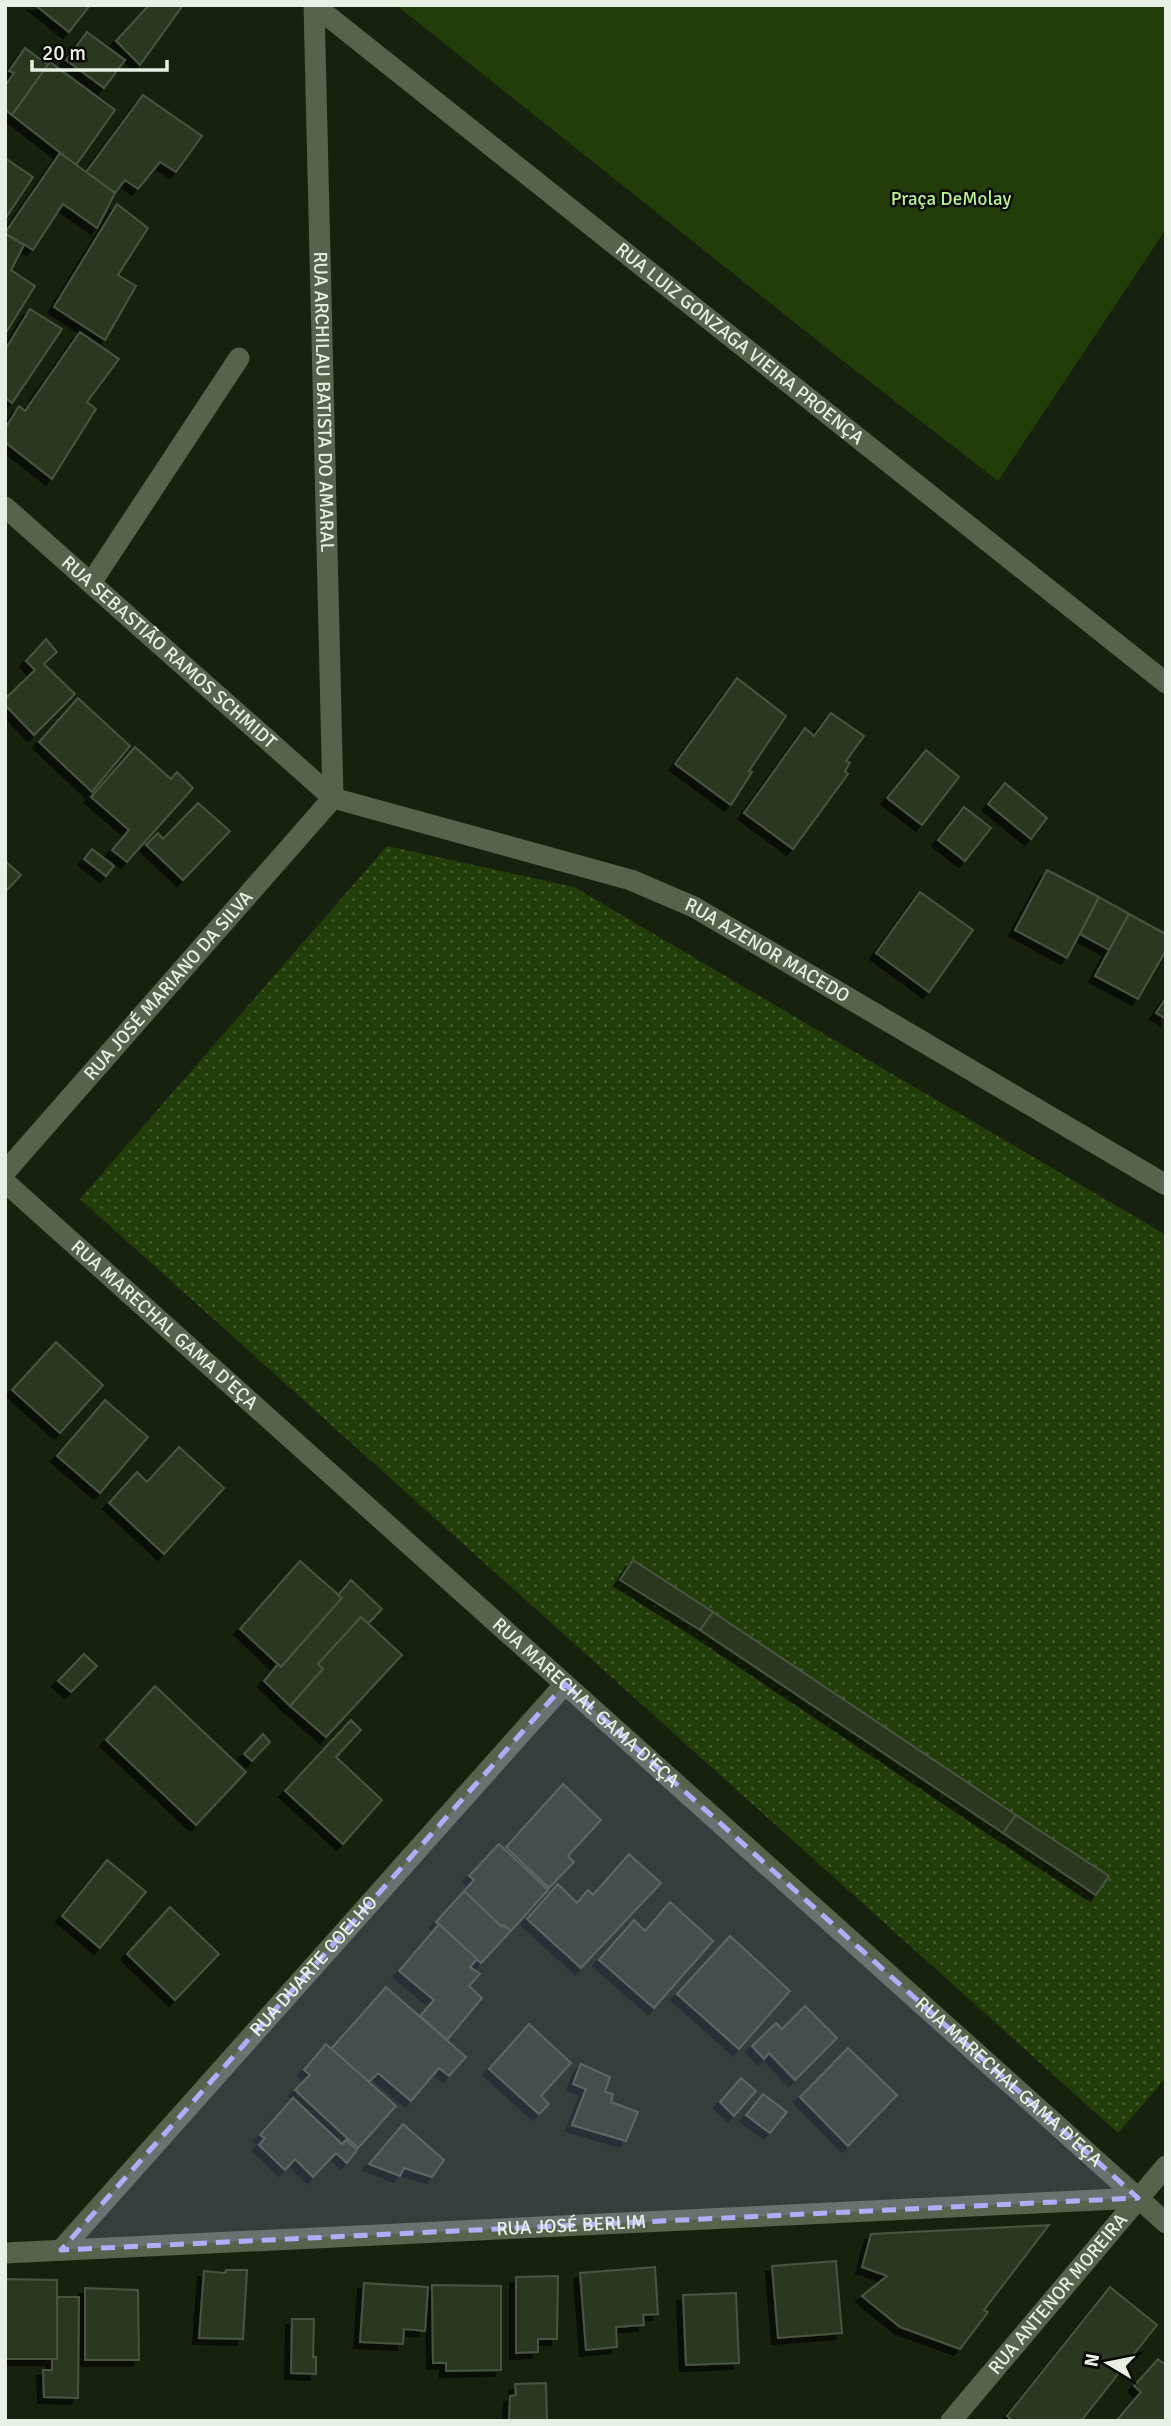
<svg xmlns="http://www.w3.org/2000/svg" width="1171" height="2426" font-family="Signika,sans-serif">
	<defs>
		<pattern id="grass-dots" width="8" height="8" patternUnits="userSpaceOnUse" patternTransform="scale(1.75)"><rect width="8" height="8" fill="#223d09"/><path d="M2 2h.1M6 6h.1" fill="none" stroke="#42592d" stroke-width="1.8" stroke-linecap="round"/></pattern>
		<filter id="shadow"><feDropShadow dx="-6" dy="6" stdDeviation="0" flood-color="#0009"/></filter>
	</defs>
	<rect width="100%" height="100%" fill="#17220e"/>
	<path fill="url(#grass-dots)" d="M387 846 574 887 1166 1235V2078L1118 2133 80 1199Z"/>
	<path fill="#223d09" d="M396 5H1166V229L998 481 843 361Z"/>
	<g fill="#2c3824" stroke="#485540" stroke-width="2" filter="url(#shadow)">
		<path d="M35 5H90L69 32Z"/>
		<path d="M149 5H183L140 65 116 41Z"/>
		<path d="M87 32 125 60 104 88 66 60Z"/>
		<path d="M25 48 48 65 12 115 5 110V86L14 73 9 71Z"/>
		<path d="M50 62 115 110 76 165 12 115Z"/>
		<path d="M143 95 202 136 176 172 160 162 138 189 125 180 115 193 86 172Z"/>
		<path d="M60 153 115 193 97 228 63 204 33 250 5 233Z"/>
		<path d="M5 158 33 177 5 219Z"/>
		<path d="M117 204 148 228 118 275 136 286 105 340 54 307Z"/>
		<path d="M5 234 24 245 11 270 35 286 5 334Z"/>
		<path d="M30 309 62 329 12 403 5 398V350Z"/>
		<path d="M80 332 119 359 87 402 96 409 52 479 5 442V429L19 406 25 411Z"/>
		<path d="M46 639 57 652 44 664 75 694 34 735 5 705V699L35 670 26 661Z"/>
		<path d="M737 678 786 716 749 771 752 772 731 805 675 764Z"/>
		<path d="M78 698 130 746 92 792 39 742Z"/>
		<path d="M831 713 864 736 846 761 850 763 845 771 848 774 793 849 744 813 805 728 814 736Z"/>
		<path d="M135 747 171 779 177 772 193 788 127 862 112 850 129 830 91 797Z"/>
		<path d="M926 750 959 777 922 825 887 798Z"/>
		<path d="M1005 783 1047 818 1031 839 988 804Z"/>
		<path d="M198 803 230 831 183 880 146 845 158 833 163 839Z"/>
		<path d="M964 807 991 828 965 861 938 840Z"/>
		<path d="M92 849 114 866 106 876 84 859Z"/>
		<path d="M5 861 21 875 5 892Z"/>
		<path d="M1047 870 1099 897 1067 958 1015 930Z"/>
		<path d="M920 892 973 930 929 992 876 953Z"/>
		<path d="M1099 897 1129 914 1109 950 1080 934Z"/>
		<path d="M1129 914 1166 934V950L1138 999 1095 976Z"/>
		<path d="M1166 998V1019L1156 1013Z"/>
		<path d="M56 1342 103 1385 60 1433 12 1390Z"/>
		<path d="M105 1400 148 1437 100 1493 57 1456Z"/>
		<path d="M179 1447 224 1488 164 1554 109 1503 137 1472 147 1482Z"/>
		<path d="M633 1560 713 1612 700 1630 620 1580Z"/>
		<path d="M300 1561 342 1598 281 1667 240 1629Z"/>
		<path d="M351 1580 382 1609 368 1624 361 1617 318 1664 323 1669 290 1706 264 1681 278 1664 281 1667 342 1598 338 1595Z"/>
		<path d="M713 1612 1016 1815 1003 1833 700 1630Z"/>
		<path d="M361 1617 402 1655 326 1737 290 1706 323 1669 318 1664Z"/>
		<path d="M84 1654 97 1666 71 1692 58 1681Z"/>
		<path d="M155 1686 246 1772 196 1825 106 1740Z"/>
		<path d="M351 1720 361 1730 336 1757 382 1800 343 1844 285 1791Z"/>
		<path d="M263 1734 270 1742 252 1761 244 1754Z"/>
		<path d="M563 1784 601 1820 568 1856 574 1862 549 1888 506 1847Z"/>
		<path d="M1016 1815 1109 1876 1096 1895 1003 1833Z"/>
		<path d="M499 1844 548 1890 511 1931 503 1925 502 1927 464 1891 474 1880 469 1876Z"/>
		<path d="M629 1854 661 1883 581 1968 527 1919 558 1884 577 1903 588 1890 593 1895Z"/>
		<path d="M107 1860 146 1892 100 1948 62 1916Z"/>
		<path d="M464 1891 502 1927 503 1925 511 1931 481 1963 436 1922Z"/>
		<path d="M670 1902 713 1941 654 2008 599 1960 634 1920 645 1931Z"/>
		<path d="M170 1907 219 1954 175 2000 127 1954Z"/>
		<path d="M439 1924 477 1959 470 1967 480 1974 469 1986 482 1998 447 2040 420 2016 434 2000 399 1971Z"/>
		<path d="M730 1936 790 1991 739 2049 677 1994Z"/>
		<path d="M386 1987 466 2057 449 2076 439 2068 411 2101 378 2073 369 2082 331 2049Z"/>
		<path d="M805 2006 837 2038 795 2080 769 2053 764 2059 752 2046 776 2023 782 2029Z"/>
		<path d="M529 2024 571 2063 541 2096 549 2104 539 2114 489 2069Z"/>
		<path d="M326 2044 396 2106 358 2148 295 2090 310 2075 304 2070Z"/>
		<path d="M848 2048 897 2095 848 2146 800 2097Z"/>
		<path d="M581 2064 610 2077 605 2092 613 2094 611 2102 638 2112 626 2141 572 2125 586 2089 573 2084Z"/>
		<path d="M741 2078 756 2091 734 2116 720 2102Z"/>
		<path d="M763 2094 787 2112 770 2133 746 2115Z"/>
		<path d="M293 2098 342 2144 346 2140 357 2150 347 2163 336 2153 313 2177 295 2159 285 2170 259 2145 265 2138 260 2135Z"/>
		<path d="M403 2124 444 2160 432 2177 404 2168 400 2176 369 2164Z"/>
		<path d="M1049 2225 984 2310 988 2312 960 2349 900 2327 862 2296 887 2276 862 2267 871 2234Z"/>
		<path d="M836 2261 842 2333 778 2338 772 2266Z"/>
		<path d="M655 2267 658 2314 643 2315 644 2325 616 2327 617 2347 586 2350 580 2273Z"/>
		<path d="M226 2270H247L243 2339 199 2338 204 2271 225 2273Z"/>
		<path d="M558 2276 557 2339H538V2352L516 2353V2277Z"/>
		<path d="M5 2279 57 2280V2359H5Z"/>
		<path d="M364 2283 428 2287 425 2331 404 2329 403 2344 360 2342Z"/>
		<path d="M432 2285 501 2286V2370L446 2371V2363H433Z"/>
		<path d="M1110 2287 1157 2325 1081 2421H1013L1007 2416Z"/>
		<path d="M85 2288 138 2290 139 2360H85Z"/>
		<path d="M736 2293 739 2363 686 2365 683 2295Z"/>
		<path d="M57 2297H79L78 2398 44 2397 43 2370H52V2359H57Z"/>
		<path d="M292 2319H314L313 2357H316V2374L291 2373Z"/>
		<path d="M1158 2359 1166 2365V2421H1116L1141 2392 1134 2386Z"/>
		<path d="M546 2383 547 2421H509L510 2396 516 2395 515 2384Z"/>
	</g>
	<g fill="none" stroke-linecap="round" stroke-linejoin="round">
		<g stroke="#56644d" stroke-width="21">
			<path id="s1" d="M314 5 1166 683"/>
			<path id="s2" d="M314 5 333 798"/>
			<path id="s3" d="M5 507 333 798 631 880 694 907 1166 1185"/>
			<path d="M91 583 239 358"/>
			<path id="s4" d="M5 1172 333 798"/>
			<path id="s5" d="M5 1182 1166 2223"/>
			<path id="s6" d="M61 2250 565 1684"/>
			<path id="s7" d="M5 2253 1138 2198"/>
			<path id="s8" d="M951 2421 1166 2166"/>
		</g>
	</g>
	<path fill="#aeaefb" fill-opacity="0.2" stroke="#aeaefb" stroke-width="5" stroke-dasharray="14 9" stroke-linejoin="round" d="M565 1684 1138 2198 61 2250Z"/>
	<g text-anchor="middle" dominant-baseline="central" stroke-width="5" stroke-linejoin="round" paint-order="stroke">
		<g font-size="19" fill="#b8f28e" stroke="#060a03">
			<text x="951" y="199">Praça DeMolay</text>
		</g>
		<g font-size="19" fill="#e8f0e3" stroke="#060a03">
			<text stroke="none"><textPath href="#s1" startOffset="544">RUA LUIZ GONZAGA VIEIRA PROENÇA</textPath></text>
			<text stroke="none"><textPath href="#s2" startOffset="397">RUA ARCHILAU BATISTA DO AMARAL</textPath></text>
			<text stroke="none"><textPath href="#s3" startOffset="219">RUA SEBASTIÃO RAMOS SCHMIDT</textPath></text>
			<text stroke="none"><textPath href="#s3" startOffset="901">RUA AZENOR MACEDO</textPath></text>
			<text stroke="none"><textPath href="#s4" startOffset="248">RUA JOSÉ MARIANO DA SILVA</textPath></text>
			<text stroke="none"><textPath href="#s5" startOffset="214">RUA MARECHAL GAMA D'EÇA</textPath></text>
			<text stroke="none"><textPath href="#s5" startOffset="780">RUA MARECHAL GAMA D'EÇA</textPath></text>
			<text stroke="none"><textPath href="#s6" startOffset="380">RUA DUARTE COELHO</textPath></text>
			<text stroke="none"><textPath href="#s5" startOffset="1348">RUA MARECHAL GAMA D'EÇA</textPath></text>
			<text stroke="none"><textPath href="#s7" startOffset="567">RUA JOSÉ BERLIM</textPath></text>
			<text stroke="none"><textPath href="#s8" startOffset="166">RUA ANTENOR MOREIRA</textPath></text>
		</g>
	</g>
	<rect width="1171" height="2426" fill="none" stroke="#e8f0e3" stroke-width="14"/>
	<g transform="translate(1108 2363) rotate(280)" stroke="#060a03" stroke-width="5" paint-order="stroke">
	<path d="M0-5L12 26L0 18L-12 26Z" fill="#e8f0e3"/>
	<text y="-10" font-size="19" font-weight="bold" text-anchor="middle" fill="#e8f0e3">N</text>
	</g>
	<path d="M32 60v10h135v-10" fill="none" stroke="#e8f0e3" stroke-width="3.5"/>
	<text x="42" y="60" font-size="21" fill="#e8f0e3" stroke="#060a03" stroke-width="5" paint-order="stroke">20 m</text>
</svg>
